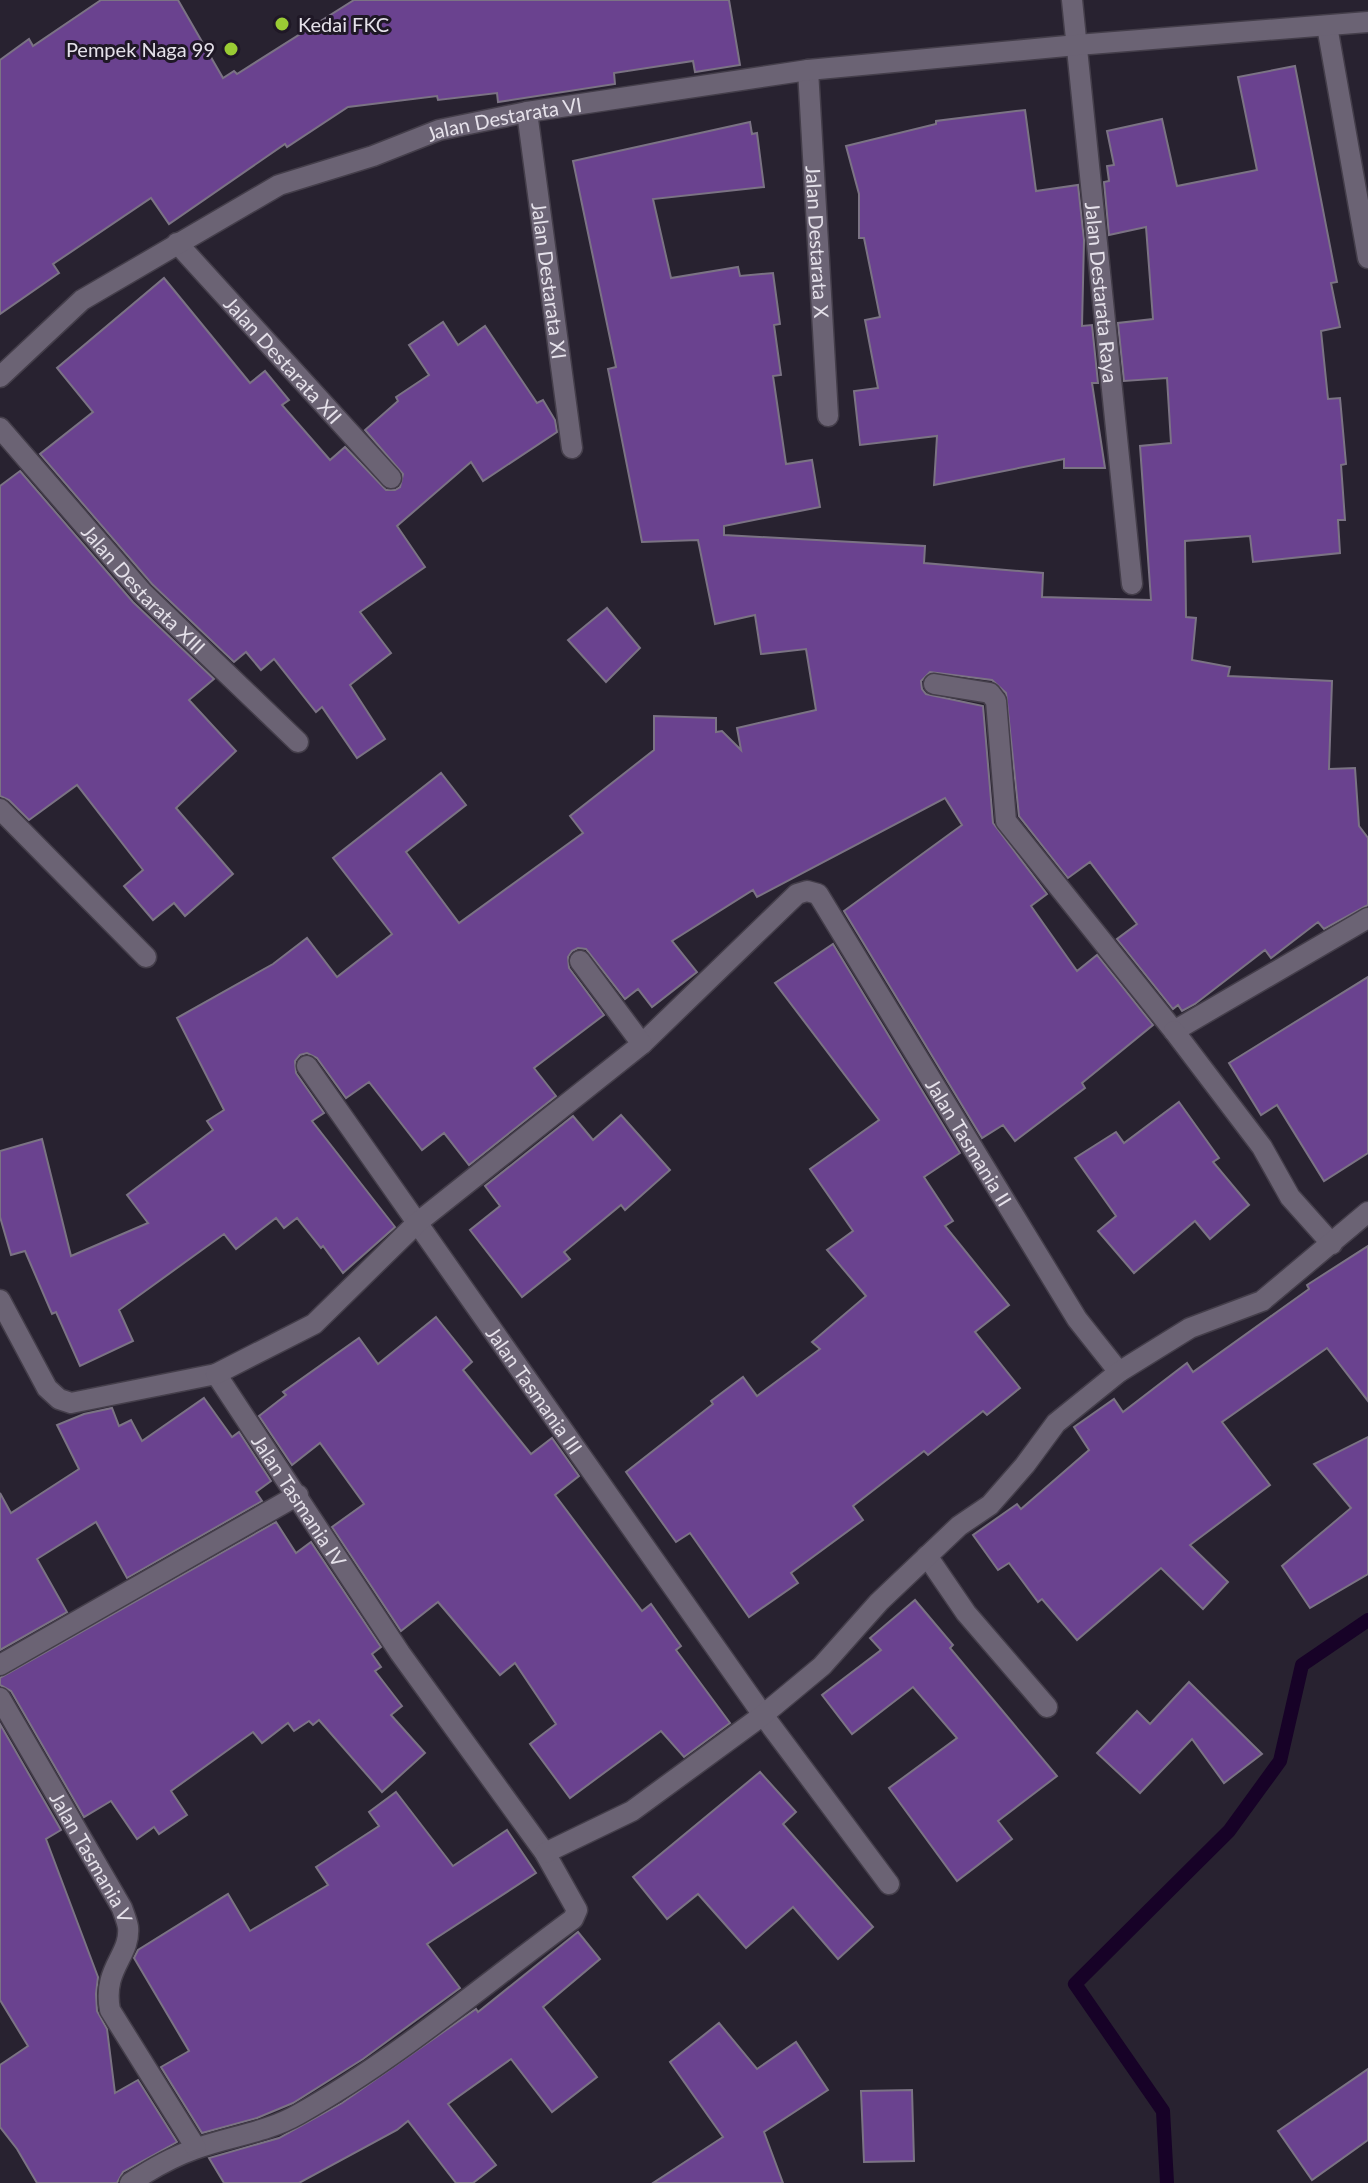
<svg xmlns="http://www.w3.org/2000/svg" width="1368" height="2183" font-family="Lato,sans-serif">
	<rect width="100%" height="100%" fill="#282230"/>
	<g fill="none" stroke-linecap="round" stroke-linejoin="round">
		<path stroke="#170227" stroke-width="14" d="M1167 2183 1163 2111 1075 1984 1229 1831 1280 1761 1302 1665 1368 1620"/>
	</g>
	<g fill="#6a428f" stroke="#7b7384" stroke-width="2">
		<path d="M101 0H178L223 78 234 71 237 74 354 0H729L740 65 695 72 693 61 614 73 615 84 498 102 497 93 438 100 437 96 348 107 287 147 285 144 169 224 151 198 53 264 59 273 0 314V60L29 39 33 46Z"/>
		<path d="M1295 66 1337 282 1331 283 1340 327 1321 331 1328 399 1340 398 1346 464 1341 465 1345 520H1338L1340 553 1253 562 1250 536 1185 541 1186 617 1196 618 1192 660 1230 667 1228 676 1332 681 1329 769 1355 768 1359 826 1368 838V905L1324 929 1318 922 1271 958 1265 950 1195 1004 1182 1011 1178 1005 1173 1009 1117 939 1137 924 1090 862 1068 878 1019 816 1006 693 992 680 930 672 921 681 922 689 926 694 983 706 993 823 1047 894 1031 906 1077 971 1097 955 1153 1025 1082 1083 1085 1088 1015 1141 1003 1125 982 1138 844 911 962 825 945 798 757 897 753 890 672 941 697 972 652 1007 638 989 625 999 586 949 578 948 572 951 568 957 569 968 604 1015 534 1068 556 1096 469 1165 444 1133 422 1150 369 1082 346 1098 317 1058 307 1053 300 1055 295 1061 296 1073 324 1113 312 1121 395 1227 343 1273 323 1246 321 1248 297 1218 284 1228 276 1218 236 1249 224 1234 119 1310 133 1341 80 1366 56 1312 52 1314 25 1251 11 1255 0 1217V1151L42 1139 71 1256 148 1223 127 1195 213 1130 207 1121 224 1110 177 1018 273 964 307 938 337 977 392 934 333 858 441 773 466 805 406 852 459 923 583 833 570 816 654 750V716L716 718V732L722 731 741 750 737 728 816 710 806 649 761 654 755 615 715 624 698 540 642 542 608 369 616 367 573 161 750 122 752 134 757 133 764 187 653 199 671 278 738 267 740 276 773 273 780 324 774 325 781 375 773 376 786 464 812 460 820 507 724 526V535L925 546 924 563 1043 573 1042 597 1151 600 1140 446 1171 443 1167 378 1124 381 1118 323 1153 319 1146 227 1109 235 1104 182 1109 181 1107 166 1114 165 1107 131 1162 119 1177 186 1257 170 1238 77Z"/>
		<path d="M1025 110 1036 191 1078 185 1084 240 1082 326 1092 325 1098 383H1092L1105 468H1064V459L934 485 937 436 860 445 854 391 878 388 865 320 880 317 864 238H859V194L846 146 936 124V121Z"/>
		<path d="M164 278 250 383 265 371 289 400 282 405 330 460 345 447 386 490H395L400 487 403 474 365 430 398 401 396 397 429 375 409 345 443 322 458 345 485 326 537 403 543 400 555 420 557 432 483 481 471 462 397 526 425 567 360 612 391 653 350 685 385 739 357 758 322 707 316 712 274 659 261 670 246 652 234 662 152 584 40 454 93 412 57 368Z"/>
		<path d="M20 471 133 602 214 679 189 700 236 751 176 808 233 874 185 916 174 903 153 920 124 886 143 870 77 785 29 820 9 800 0 796V486Z"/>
		<path d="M607 608 640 648 606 682 568 640Z"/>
		<path d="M833 944 960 1153 924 1177 953 1221 945 1226 1009 1305 975 1332 1020 1388 987 1415 983 1411 928 1455 924 1451 853 1506 863 1520 791 1573 798 1583 749 1617 690 1533 676 1542 626 1472 713 1404 711 1401 743 1377 757 1396 820 1349 812 1342 866 1296 827 1250 853 1231 810 1169 879 1120 775 983Z"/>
		<path d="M1368 977V1153L1324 1181 1277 1105 1261 1115 1229 1063Z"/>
		<path d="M1179 1102 1219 1158 1213 1162 1249 1205 1210 1239 1195 1221 1134 1273 1098 1231 1116 1216 1075 1158 1116 1132 1124 1143Z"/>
		<path d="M621 1115 670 1170 625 1210 621 1205 564 1252 570 1259 522 1297 470 1230 500 1206 485 1186 573 1116 593 1140Z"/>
		<path d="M1368 1246V1401L1327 1348 1222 1422 1270 1485 1190 1545 1228 1582 1203 1609 1161 1568 1077 1640 1042 1599 1038 1602 1009 1563 998 1570 973 1535 1017 1504 1021 1509 1089 1450 1074 1427 1114 1399 1123 1412 1187 1363 1193 1372 1309 1289 1307 1285Z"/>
		<path d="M436 1317 472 1362 463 1370 531 1454 552 1438 579 1476 555 1495 642 1611 651 1604 681 1646 676 1650 730 1723 684 1757 661 1731 570 1798 530 1744 556 1724 515 1663 500 1675 438 1602 401 1631 332 1527 364 1504 320 1443 292 1465 259 1416 286 1395 283 1392 359 1338 378 1364Z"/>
		<path d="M204 1398 232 1437 239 1432 271 1481 256 1492 262 1501 127 1578 96 1522 37 1559 67 1612 0 1650V1493L11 1513 79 1469 57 1425 84 1414 112 1408 119 1426 131 1420 142 1441Z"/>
		<path d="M1368 1437V1574L1310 1608 1282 1566 1351 1508 1314 1464Z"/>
		<path d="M276 1522 296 1553 311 1542 381 1647 372 1654 381 1667 375 1671 402 1706 391 1715 425 1753 382 1792 319 1720 313 1725 309 1721 294 1731 288 1723 262 1743 253 1732 171 1791 187 1815 159 1834 154 1827 137 1839 111 1801 84 1817 11 1691 0 1685V1678Z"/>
		<path d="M915 1600 953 1645 950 1648 1057 1776 998 1821 1012 1839 957 1881 889 1788 957 1738 913 1687 852 1734 822 1695 881 1650 870 1638Z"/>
		<path d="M1189 1682 1262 1754 1224 1783 1192 1739 1140 1793 1097 1753 1137 1711 1150 1724Z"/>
		<path d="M0 1724 61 1830 46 1839 98 1977 96 1994 97 2011 107 2029 115 2093 138 2080 177 2142 123 2172 117 2183H37L17 2149 0 2127V2065L28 2046 0 2000Z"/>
		<path d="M760 1772 796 1812 783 1824 873 1927 838 1959 793 1907 746 1948 698 1894 667 1919 633 1877Z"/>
		<path d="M396 1792 453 1866 507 1830 536 1873 427 1944 460 1988 363 2059 293 2103 257 2118 202 2133 161 2067 189 2051 134 1958 138 1950 228 1894 250 1931 328 1885 316 1867 379 1826 369 1812Z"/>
		<path d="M578 1932 600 1959 543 2007 597 2077 552 2112 511 2059 448 2104 496 2165 473 2183H456L408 2121 397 2130 299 2183H224L209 2158 279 2138 342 2103 476 2009 478 2012Z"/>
		<path d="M719 2023 757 2069 796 2042 828 2090 764 2132 783 2183H653L723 2137 670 2062Z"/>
		<path d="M1368 2069V2140L1312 2180 1278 2131Z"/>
		<path d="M912 2090 914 2161 864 2162 861 2091Z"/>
	</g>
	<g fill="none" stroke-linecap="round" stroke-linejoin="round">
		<defs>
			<g id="street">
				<path id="s1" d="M1072 0 1132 584"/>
				<path d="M1327 26 1368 258"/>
				<path id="s2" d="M808 70 828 416"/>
				<path id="s3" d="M527 112 572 448"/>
				<path id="s4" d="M177 243 391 478"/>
				<path id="s5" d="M0 377 82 300 279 185 373 156 439 130 527 112 808 70 1077 45 1368 22"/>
				<path id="s6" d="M0 428 143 593 298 742"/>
				<path d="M934 684 990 693 996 701 1006 821 1174 1031 1368 918"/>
				<path d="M0 809 146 957"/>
				<path d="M1174 1031 1262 1147 1290 1197 1332 1244"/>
				<path id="s7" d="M642 1044 797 894 807 891 818 894 1077 1319 1119 1372"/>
				<path id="s8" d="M307 1066 763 1715 889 1884"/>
				<path id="s9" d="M0 1300 47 1388 59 1399 71 1403 216 1374 400 1653 545 1853 577 1910 573 1919C483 1985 397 2059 299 2114 266 2133 230 2136 195 2149 172 2157 151 2169 130 2183"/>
				<path d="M216 1374 314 1324 417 1223 642 1044 580 961"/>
				<path d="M927 1556 966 1613 1047 1707"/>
				<path d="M0 1665 298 1495"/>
				<path id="s10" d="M0 1698 122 1908C124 1914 127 1921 128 1927 131 1956 102 1968 110 2010L196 2148"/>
				<path d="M545 1853 632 1811 763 1715 822 1666 879 1602 959 1526 990 1505 1025 1465 1056 1423 1119 1372 1190 1328 1262 1301 1368 1212"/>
			</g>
		</defs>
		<use href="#street" stroke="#443e4a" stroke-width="23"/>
		<use href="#street" stroke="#6b6374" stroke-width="20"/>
	</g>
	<g fill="#9acb34" stroke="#1f1826" stroke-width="3">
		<circle cx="282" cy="24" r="8"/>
		<circle cx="231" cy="49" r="8"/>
	</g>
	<g text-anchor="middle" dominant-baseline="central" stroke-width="6" stroke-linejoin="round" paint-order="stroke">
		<g font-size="20" fill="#e5e1ea" stroke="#1f1826" text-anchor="start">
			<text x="298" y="24">Kedai FKC</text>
			<text x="215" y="49" text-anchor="end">Pempek Naga 99</text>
		</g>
		<g font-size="20" fill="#e5e1ea" stroke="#1f1826">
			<text stroke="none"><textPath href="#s5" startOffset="576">Jalan Destarata VI</textPath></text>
			<text stroke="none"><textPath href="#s2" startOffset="172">Jalan Destarata X</textPath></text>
			<text stroke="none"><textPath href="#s3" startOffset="170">Jalan Destarata XI</textPath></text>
			<text stroke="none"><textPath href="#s1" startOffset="294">Jalan Destarata Raya</textPath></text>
			<text stroke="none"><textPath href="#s4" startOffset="158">Jalan Destarata XII</textPath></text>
			<text stroke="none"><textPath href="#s6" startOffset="216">Jalan Destarata XIII</textPath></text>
			<text stroke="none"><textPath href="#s7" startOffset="528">Jalan Tasmania II</textPath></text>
			<text stroke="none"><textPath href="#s8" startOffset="396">Jalan Tasmania III</textPath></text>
			<text stroke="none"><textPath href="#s9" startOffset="428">Jalan Tasmania IV</textPath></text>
			<text stroke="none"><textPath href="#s10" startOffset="184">Jalan Tasmania V</textPath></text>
		</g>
	</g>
</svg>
